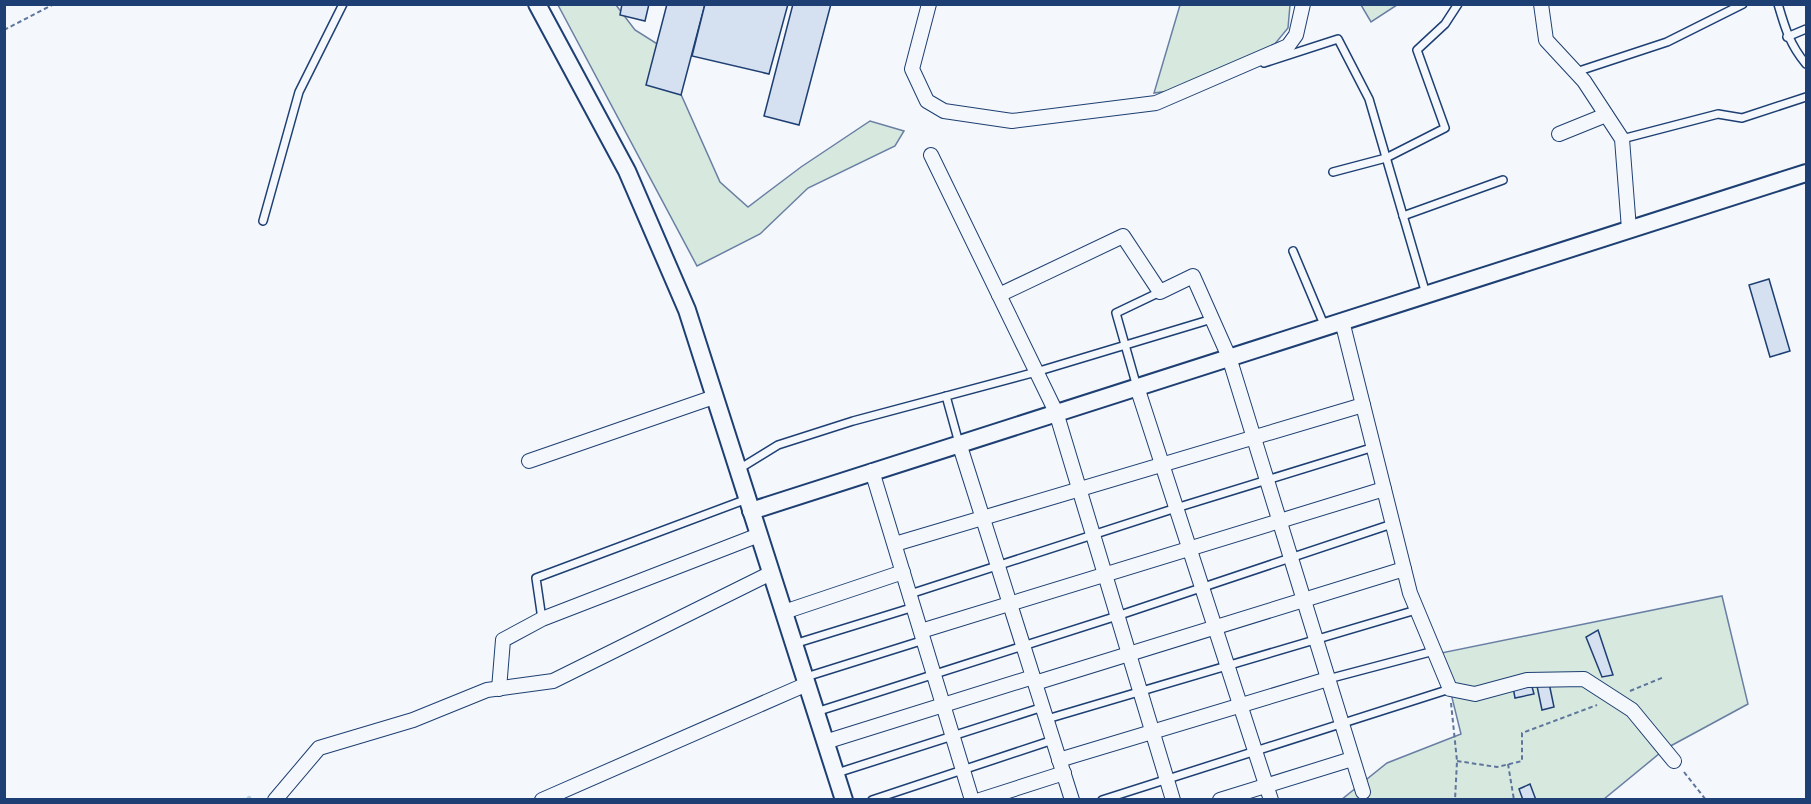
<svg xmlns="http://www.w3.org/2000/svg" width="1811" height="804" font-family="Karla,sans-serif">
	<rect width="100%" height="100%" fill="#f4f7fb"/>
	<g fill="#d7e8df" stroke="#687fa3" stroke-width="1.5">
		<path d="M558 5H616L635 30 659 45 720 182 748 207 801 167 870 121 904 131 895 146 808 188 760 234 697 266Z"/>
		<path d="M1180 5H1290L1288 28 1274 45 1184 89 1154 93Z"/>
		<path d="M1361 5H1397L1371 22Z"/>
		<path d="M1722 596 1748 704 1665 749 1604 799 1341 800 1387 763 1461 734 1441 653Z"/>
	</g>
	<g fill="none" stroke-linecap="round" stroke-linejoin="round">
		<path stroke="#bed0e5" stroke-width="4.5" d="M249 798 250 800"/>
	</g>
	<g fill="#d5e0f0" stroke="#1d3f73" stroke-width="1.5">
		<path d="M622 4H649L645 21 620 15Z"/>
		<path d="M667 4H705L681 95 646 85Z"/>
		<path d="M705 4H788L769 74 692 56Z"/>
		<path d="M793 4H831L799 125 764 116Z"/>
		<path d="M1769 279 1790 351 1770 357 1749 285Z"/>
		<path d="M1598 630 1613 675 1602 677 1586 637Z"/>
		<path d="M1531 683 1534 694 1515 698 1513 687Z"/>
		<path d="M1549 683 1554 707 1542 710 1537 686Z"/>
		<path d="M1530 784 1536 800H1523L1519 789Z"/>
	</g>
	<g fill="none" stroke-linecap="round" stroke-linejoin="round">
		<defs>
			<g id="service">
				<path d="M1778 4C1785 28 1790 45 1806 64"/>
				<path d="M1787 37 1806 29"/>
				<path d="M1264 63 1338 39 1369 99 1426 294"/>
				<path d="M1576 72 1667 42 1743 4"/>
				<path d="M1622 139 1718 114 1742 118 1806 97"/>
				<path d="M1333 172 1386 158 1445 128 1417 50 1445 24 1458 4"/>
				<path d="M1403 216 1503 180"/>
				<path d="M263 221 299 92 343 4"/>
				<path d="M1293 251 1325 327"/>
				<path d="M1137 387 1116 313 1160 292"/>
				<path d="M946 396 959 443"/>
				<path d="M739 469 778 445 853 421 1036 372 1212 319"/>
				<path d="M910 594 1176 508 1374 447"/>
				<path d="M542 619 536 578 747 499"/>
				<path d="M794 644 914 607"/>
				<path d="M806 677 924 640"/>
				<path d="M1328 679 1434 651"/>
				<path d="M816 712 1117 616 1392 524"/>
				<path d="M1047 719 1416 610"/>
				<path d="M837 773 1043 707"/>
				<path d="M872 800 1053 740"/>
				<path d="M1102 800 1450 689"/>
			</g>
			<g id="minor">
				<path d="M929 4 912 69 927 101 944 111 1012 121 1156 103 1288 46 1296 35 1303 4"/>
				<path d="M1541 4 1546 40 1584 81 1622 139 1629 229"/>
				<path d="M1559 134 1606 115"/>
				<path d="M931 155 1056 412 1173 800"/>
				<path d="M999 295 1123 236 1160 292 1193 276 1229 357 1363 792"/>
				<path d="M1342 321 1410 593 1450 689 1475 694 1527 680 1584 679 1632 710 1674 761"/>
				<path d="M1137 387 1271 800"/>
				<path d="M959 443 1072 800"/>
				<path d="M529 461 714 397"/>
				<path d="M872 471 972 800"/>
				<path d="M895 544 1363 405"/>
				<path d="M784 612 903 572"/>
				<path d="M921 631 1384 489"/>
				<path d="M1035 683 1404 569"/>
				<path d="M499 689 503 640 542 619 759 535"/>
				<path d="M825 742 1033 677"/>
				<path d="M1059 760 1328 679"/>
				<path d="M275 800 319 748 413 720 487 690 553 681 771 573"/>
				<path d="M542 800 807 684"/>
				<path d="M980 800 1064 773"/>
				<path d="M1220 800 1352 759"/>
			</g>
			<g id="tertiary">
				<path d="M537 4 627 171 687 310 844 800"/>
				<path d="M751 511 1806 173"/>
			</g>
		</defs>
		<use href="#service" stroke="#1d3f73" stroke-width="10"/>
		<use href="#minor" stroke="#1d3f73" stroke-width="16"/>
		<use href="#tertiary" stroke="#1d3f73" stroke-width="20"/>
		<g stroke="#5e769c" stroke-width="2" stroke-dasharray="4.5 3" stroke-linecap="butt">
			<path d="M4 30 54 4"/>
			<path d="M1630 691 1664 677"/>
			<path d="M1451 703 1457 761 1455 800"/>
			<path d="M1457 761 1497 767 1522 761V733L1597 705"/>
			<path d="M1508 764 1514 800"/>
			<path d="M1684 772 1706 800"/>
		</g>
		<use href="#service" stroke="#f4f7fb" stroke-width="7"/>
		<use href="#minor" stroke="#f4f7fb" stroke-width="14"/>
		<use href="#tertiary" stroke="#f4f7fb" stroke-width="16"/>
	</g>
	<rect width="1811" height="804" fill="none" stroke="#1d3f73" stroke-width="12"/>
</svg>
